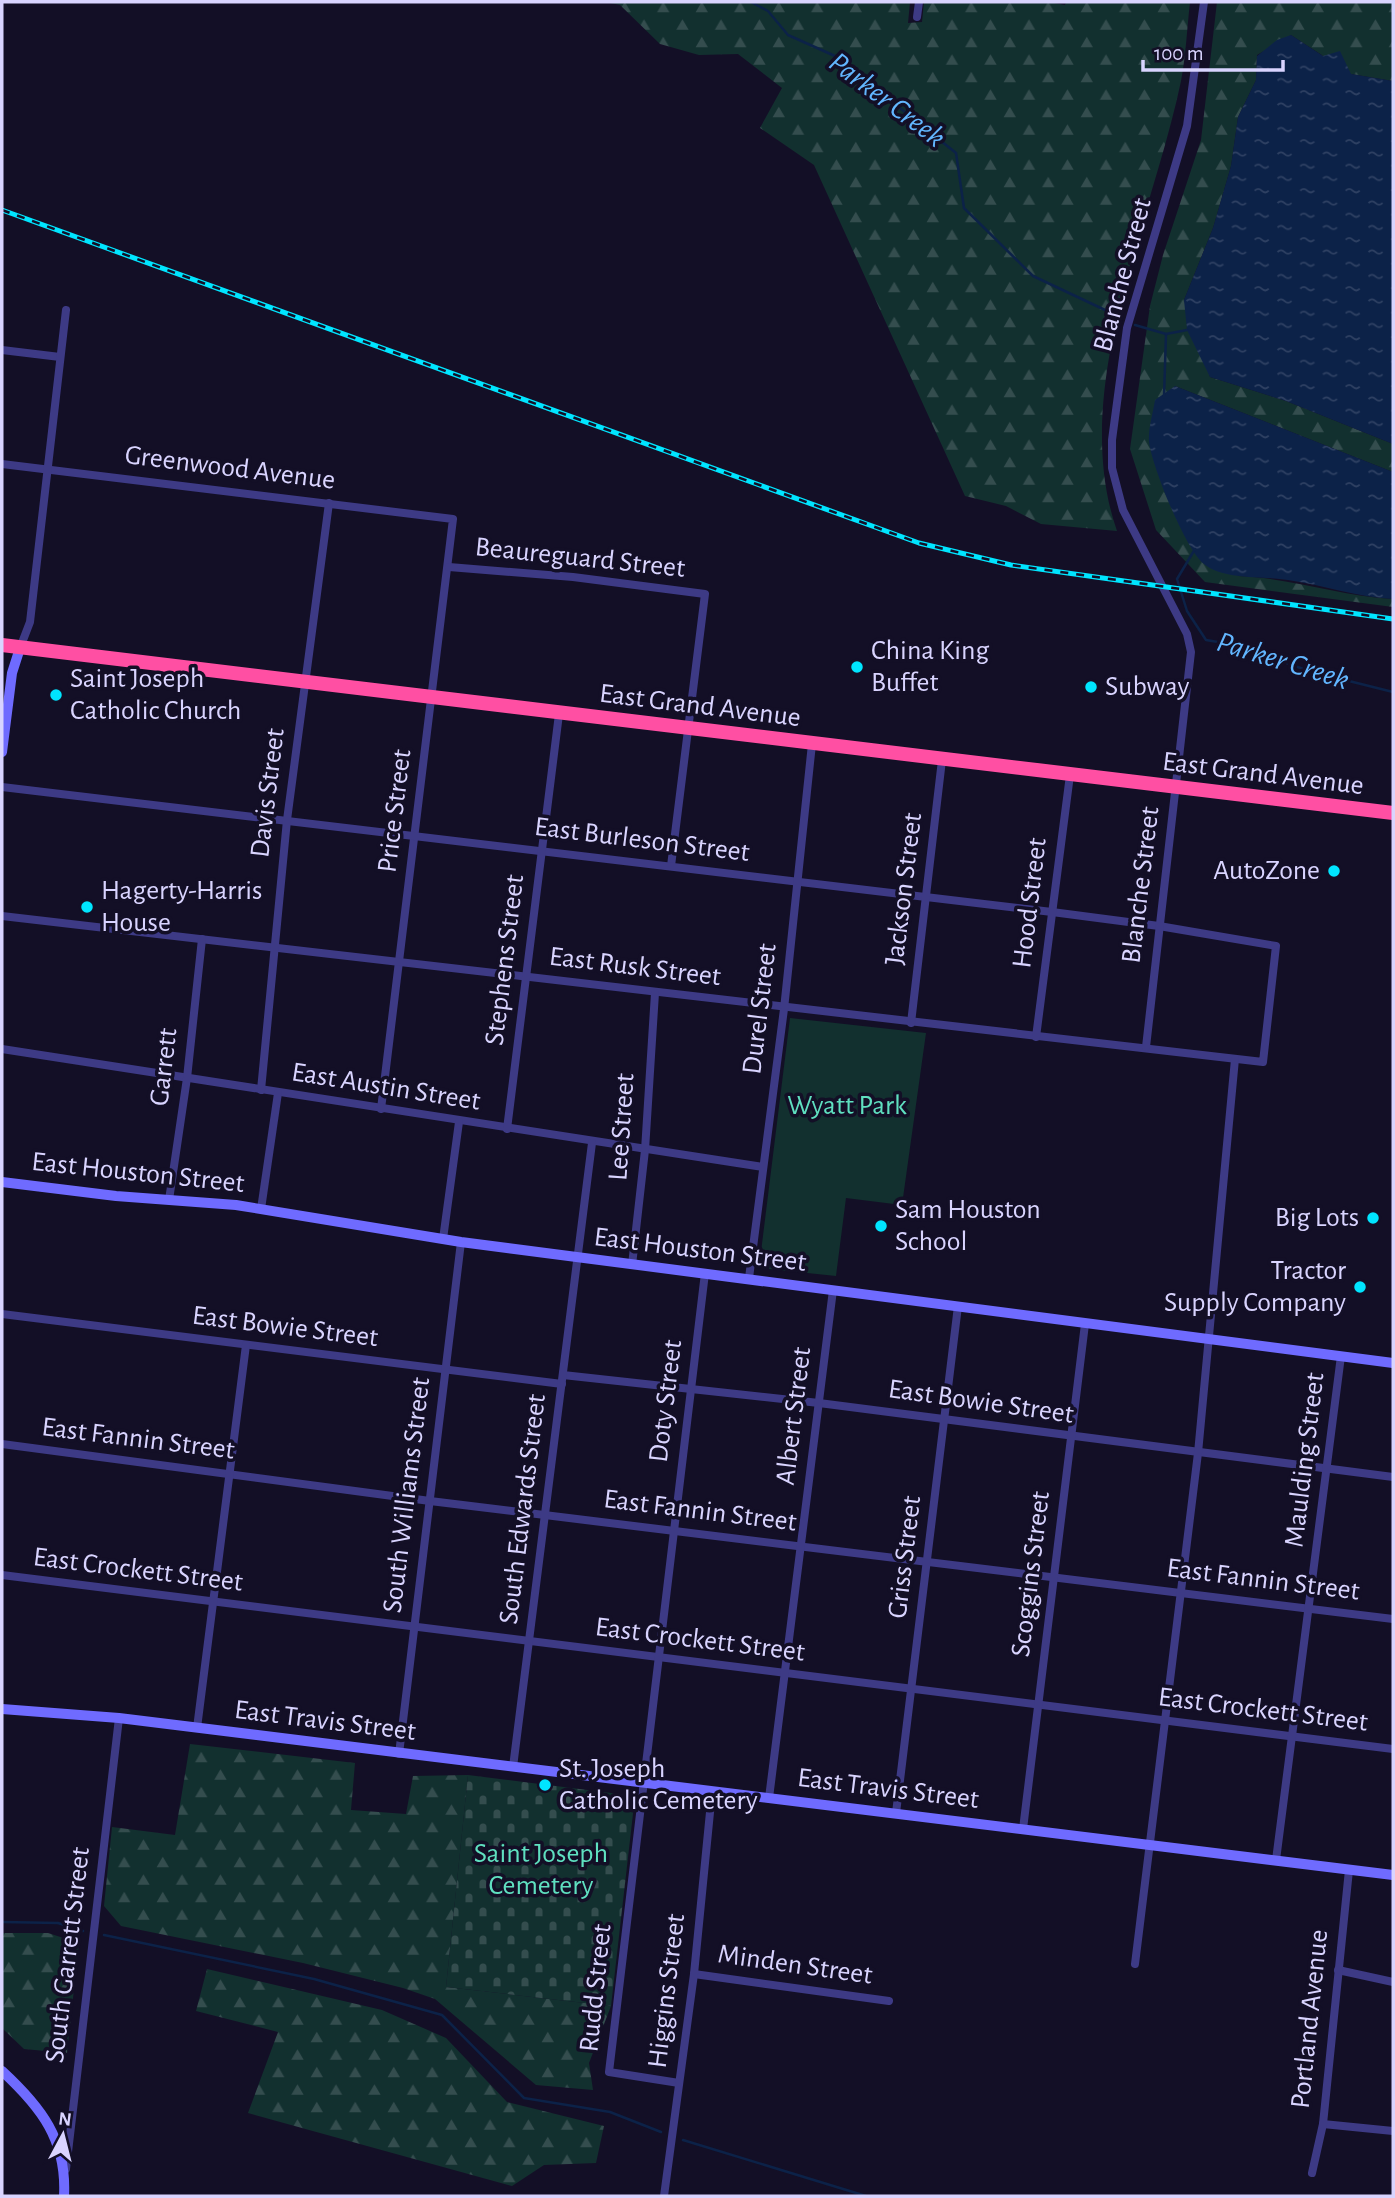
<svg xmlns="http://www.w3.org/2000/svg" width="1395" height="2198" font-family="'Alegreya Sans',sans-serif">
	<defs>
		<pattern id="forest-firs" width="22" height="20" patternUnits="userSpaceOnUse" patternTransform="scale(1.75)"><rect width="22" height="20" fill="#12302f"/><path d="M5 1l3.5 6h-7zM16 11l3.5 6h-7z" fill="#344d4e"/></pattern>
		<pattern id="cemetery-stones" width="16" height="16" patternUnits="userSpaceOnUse" patternTransform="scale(1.75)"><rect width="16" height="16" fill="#12302f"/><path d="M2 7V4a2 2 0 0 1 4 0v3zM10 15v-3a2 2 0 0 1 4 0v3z" fill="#344d4e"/></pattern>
		<pattern id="water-ripples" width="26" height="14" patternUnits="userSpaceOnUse" patternTransform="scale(1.75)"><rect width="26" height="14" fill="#0c2248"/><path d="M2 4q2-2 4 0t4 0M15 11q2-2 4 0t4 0" fill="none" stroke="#2f4163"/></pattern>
	</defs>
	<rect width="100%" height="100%" fill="#130f26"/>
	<g fill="url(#forest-firs)">
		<path d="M606 2H910L908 23 922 22 924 2H1049L1065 5 1066 2H1190C1187 28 1186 55 1181 81 1152 220 1068 391 1117 531L1041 524 1006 506 965 496 814 165 760 128 782 88 738 54 699 55 660 44 620 5Z"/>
		<path d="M1217 2H1393V81L1351 74 1291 35 1257 55 1256 80 1238 117 1231 166 1213 228 1184 300 1210 377 1286 401 1393 444V472L1175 386 1238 576C1291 578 1340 596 1393 599V607L1205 582 1156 530 1130 449 1150 306 1163 255 1201 140Z"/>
		<path d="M190 1744 355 1763 351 1810 406 1814 413 1776 468 1775 446 1987 611 2006 589 2063 593 2090 536 2085 435 1999 403 1988 303 1963 121 1926 104 1906 112 1827 175 1835Z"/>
		<path d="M2 1933H48L79 1943 67 2053 24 2049 2 2028Z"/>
		<path d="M207 1969 382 2010 446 2038 507 2102 604 2126 596 2163 544 2165 512 2186 248 2113 278 2032 196 2011Z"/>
	</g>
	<path fill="url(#cemetery-stones)" d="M468 1775 635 1796 611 2006 446 1987Z"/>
	<path fill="#12302f" d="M790 1018 926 1033 902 1205 846 1198 836 1276 759 1268Z"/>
	<g fill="url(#water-ripples)">
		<path d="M1291 35 1323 56 1340 51 1351 74 1393 81V444L1286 401 1210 377 1187 330 1184 300 1213 228 1231 166 1238 117 1256 80 1257 56 1277 40Z"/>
		<path d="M1175 386 1393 472V599C1357 597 1323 585 1288 580 1264 576 1223 580 1204 564 1185 549 1152 466 1149 442 1148 429 1153 413 1155 400Z"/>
	</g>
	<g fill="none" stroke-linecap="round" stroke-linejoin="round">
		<g stroke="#0c2248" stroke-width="2.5">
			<path d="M751 2 768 11 788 35 835 56 956 153 964 208 1033 276 1122 318"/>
			<path d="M1135 325 1166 334 1164 397"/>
			<path d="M1166 334 1187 330"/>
			<path d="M1195 549 1177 579 1187 611 1206 640 1236 645 1309 671 1393 692"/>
			<path d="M2 1922 58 1923 83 1931"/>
			<path d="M104 1935 314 1979 442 2015 524 2098 610 2112 661 2132"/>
			<path d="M683 2140 866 2196"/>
		</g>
		<g stroke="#3d3a85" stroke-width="8">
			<path d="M917 17 919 2"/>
			<path d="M2 350 60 357"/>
			<path d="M2 464 453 519 381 1109"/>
			<path d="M449 567 573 577 705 594 671 866"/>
			<path d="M20 648 30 622 66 310"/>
			<path d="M2 787 1052 912 1159 926 1276 946 1263 1062 2 916"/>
			<path d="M911 1023 942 760"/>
			<path d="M1036 1037 1070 775"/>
			<path d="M1146 1047 1191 652 1187 634 1123 510 1112 468V440L1127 328 1187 126 1204 2"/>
			<path d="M2 1049 763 1167"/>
			<path d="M261 1090 287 820 329 503"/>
			<path d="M507 1129 559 714"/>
			<path d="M169 1200 187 1078 202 939"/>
			<path d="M261 1209 278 1093"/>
			<path d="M443 1239 459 1122"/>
			<path d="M632 1265 645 1150 655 993"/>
			<path d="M749 1278 784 1009 812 744"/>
			<path d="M2 1314 562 1384"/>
			<path d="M563 1375 819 1403 1393 1477"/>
			<path d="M2 1444 430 1501 1393 1619"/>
			<path d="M2 1575 1393 1749"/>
			<path d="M197 1728 246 1345"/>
			<path d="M399 1754 461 1242"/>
			<path d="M513 1767 592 1143"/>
			<path d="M769 1798 833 1290"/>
			<path d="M896 1813 958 1306"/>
			<path d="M1023 1829 1085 1324"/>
			<path d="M1276 1860 1341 1356"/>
			<path d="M1135 1964 1198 1453 1235 1059"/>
			<path d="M1338 1970 1393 1982"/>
			<path d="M694 1974 889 2001"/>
			<path d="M679 2083 609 2072 705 1273"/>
			<path d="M1323 2124 1393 2131"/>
			<path d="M66 2169 119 1718"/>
			<path d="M1312 2173 1323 2124 1349 1870"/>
			<path d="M664 2196 694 1974 712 1792"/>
		</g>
		<g stroke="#6f6bff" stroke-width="10">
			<path d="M2 752 12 673 20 648"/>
			<path d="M2 1182 116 1196 236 1205 461 1242 1393 1363"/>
			<path d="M2 1709 119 1718 1393 1875"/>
			<path d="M2 2071C41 2107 67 2140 64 2196"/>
		</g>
		<path stroke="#ff4fa3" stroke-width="14" d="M2 645 1393 813"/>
		<defs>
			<path id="rail" d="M2 210 919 543 1011 565 1393 619"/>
		</defs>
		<use href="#rail" stroke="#00e5ff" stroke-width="5"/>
		<use href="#rail" stroke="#130f26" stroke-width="2.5" stroke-dasharray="8" stroke-linecap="butt"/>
	</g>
	<g fill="#00e5ff" stroke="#130f26" stroke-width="2.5">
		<circle cx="857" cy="667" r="7"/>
		<circle cx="1091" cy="687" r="7"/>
		<circle cx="56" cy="695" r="7"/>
		<circle cx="1334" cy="871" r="7"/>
		<circle cx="87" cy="907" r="7"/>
		<circle cx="1373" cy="1218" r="7"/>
		<circle cx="881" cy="1226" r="7"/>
		<circle cx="1360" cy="1287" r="7"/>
		<circle cx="545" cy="1785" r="7"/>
	</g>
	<g text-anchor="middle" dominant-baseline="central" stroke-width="7" stroke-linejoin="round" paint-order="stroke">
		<g font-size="28" fill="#d9d4ff" stroke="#130f26">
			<text transform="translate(1123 275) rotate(-75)">Blanche Street</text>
			<text transform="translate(230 468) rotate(7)">Greenwood Avenue</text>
			<text transform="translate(580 558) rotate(6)">Beaureguard Street</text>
			<text transform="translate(700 706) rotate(7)">East Grand Avenue</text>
			<text transform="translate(1263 774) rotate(7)">East Grand Avenue</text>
			<text transform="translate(268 793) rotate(-83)">Davis Street</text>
			<text transform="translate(395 811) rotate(-83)">Price Street</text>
			<text transform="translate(642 840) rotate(7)">East Burleson Street</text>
			<text transform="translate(1141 885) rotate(-83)">Blanche Street</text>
			<text transform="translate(904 889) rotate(-83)">Jackson Street</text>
			<text transform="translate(1030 903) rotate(-83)">Hood Street</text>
			<text transform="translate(505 960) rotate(-83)">Stephens Street</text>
			<text transform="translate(635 967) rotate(7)">East Rusk Street</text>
			<text transform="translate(760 1009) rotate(-83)">Durel Street</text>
			<text transform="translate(164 1067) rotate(-83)">Garrett</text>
			<text transform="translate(386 1087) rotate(9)">East Austin Street</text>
			<text transform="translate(622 1127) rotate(-86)">Lee Street</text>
			<text transform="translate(138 1173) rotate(6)">East Houston Street</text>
			<text transform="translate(700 1250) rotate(7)">East Houston Street</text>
			<text transform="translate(285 1327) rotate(7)">East Bowie Street</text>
			<text transform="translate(666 1401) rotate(-83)">Doty Street</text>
			<text transform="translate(981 1402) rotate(8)">East Bowie Street</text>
			<text transform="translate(794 1416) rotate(-83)">Albert Street</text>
			<text transform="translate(138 1439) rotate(7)">East Fannin Street</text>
			<text transform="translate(1305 1460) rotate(-83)">Maulding Street</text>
			<text transform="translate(407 1495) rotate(-83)">South Williams Street</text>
			<text transform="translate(523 1509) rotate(-83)">South Edwards Street</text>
			<text transform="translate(700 1511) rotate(7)">East Fannin Street</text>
			<text transform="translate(905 1557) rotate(-83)">Griss Street</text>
			<text transform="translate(138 1570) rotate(7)">East Crockett Street</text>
			<text transform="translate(1031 1574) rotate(-83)">Scoggins Street</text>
			<text transform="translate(1263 1580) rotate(7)">East Fannin Street</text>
			<text transform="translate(700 1640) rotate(7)">East Crockett Street</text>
			<text transform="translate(1263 1710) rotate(7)">East Crockett Street</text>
			<text transform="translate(325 1721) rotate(7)">East Travis Street</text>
			<text transform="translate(888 1789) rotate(7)">East Travis Street</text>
			<text transform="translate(68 1955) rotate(-83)">South Garrett Street</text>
			<text transform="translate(795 1965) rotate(8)">Minden Street</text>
			<text transform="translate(596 1988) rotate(-84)">Rudd Street</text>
			<text transform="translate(667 1991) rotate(-83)">Higgins Street</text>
			<text transform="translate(1310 2019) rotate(-84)">Portland Avenue</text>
		</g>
		<g font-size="28" fill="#d9d4ff" stroke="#130f26" text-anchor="start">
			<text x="871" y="651">China King<tspan x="871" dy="32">Buffet</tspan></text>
			<text x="70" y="679">Saint Joseph<tspan x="70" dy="32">Catholic Church</tspan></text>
			<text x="1105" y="687">Subway</text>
			<text x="1320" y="871" text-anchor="end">AutoZone</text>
			<text x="101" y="891">Hagerty-Harris<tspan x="101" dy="32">House</tspan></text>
			<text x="895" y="1210">Sam Houston<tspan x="895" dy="32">School</tspan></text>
			<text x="1359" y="1218" text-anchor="end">Big Lots</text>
			<text x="1346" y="1271" text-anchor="end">Tractor<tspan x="1346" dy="32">Supply Company</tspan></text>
			<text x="559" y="1769">St. Joseph<tspan x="559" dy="32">Catholic Cemetery</tspan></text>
		</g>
		<g font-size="28" fill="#5fe0c0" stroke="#130f26">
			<text x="847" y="1106">Wyatt Park</text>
			<text x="541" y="1854">Saint Joseph<tspan x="541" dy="32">Cemetery</tspan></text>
		</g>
		<g font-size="30" font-style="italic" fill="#62b6ff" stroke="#130f26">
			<text transform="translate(887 100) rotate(37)">Parker Creek</text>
			<text transform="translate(1283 661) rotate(17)">Parker Creek</text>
		</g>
	</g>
	<rect width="1395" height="2198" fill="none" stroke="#d9d4ff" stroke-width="7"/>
	<g transform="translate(63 2135) rotate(7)" stroke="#130f26" stroke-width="5" paint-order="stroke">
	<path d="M0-5L12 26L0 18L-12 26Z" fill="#d9d4ff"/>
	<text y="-10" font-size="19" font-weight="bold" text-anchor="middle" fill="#d9d4ff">N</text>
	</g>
	<path d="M1143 60v10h140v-10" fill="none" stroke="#d9d4ff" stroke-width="3.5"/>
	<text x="1154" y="60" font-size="21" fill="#d9d4ff" stroke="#130f26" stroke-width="5" paint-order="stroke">100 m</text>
</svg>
